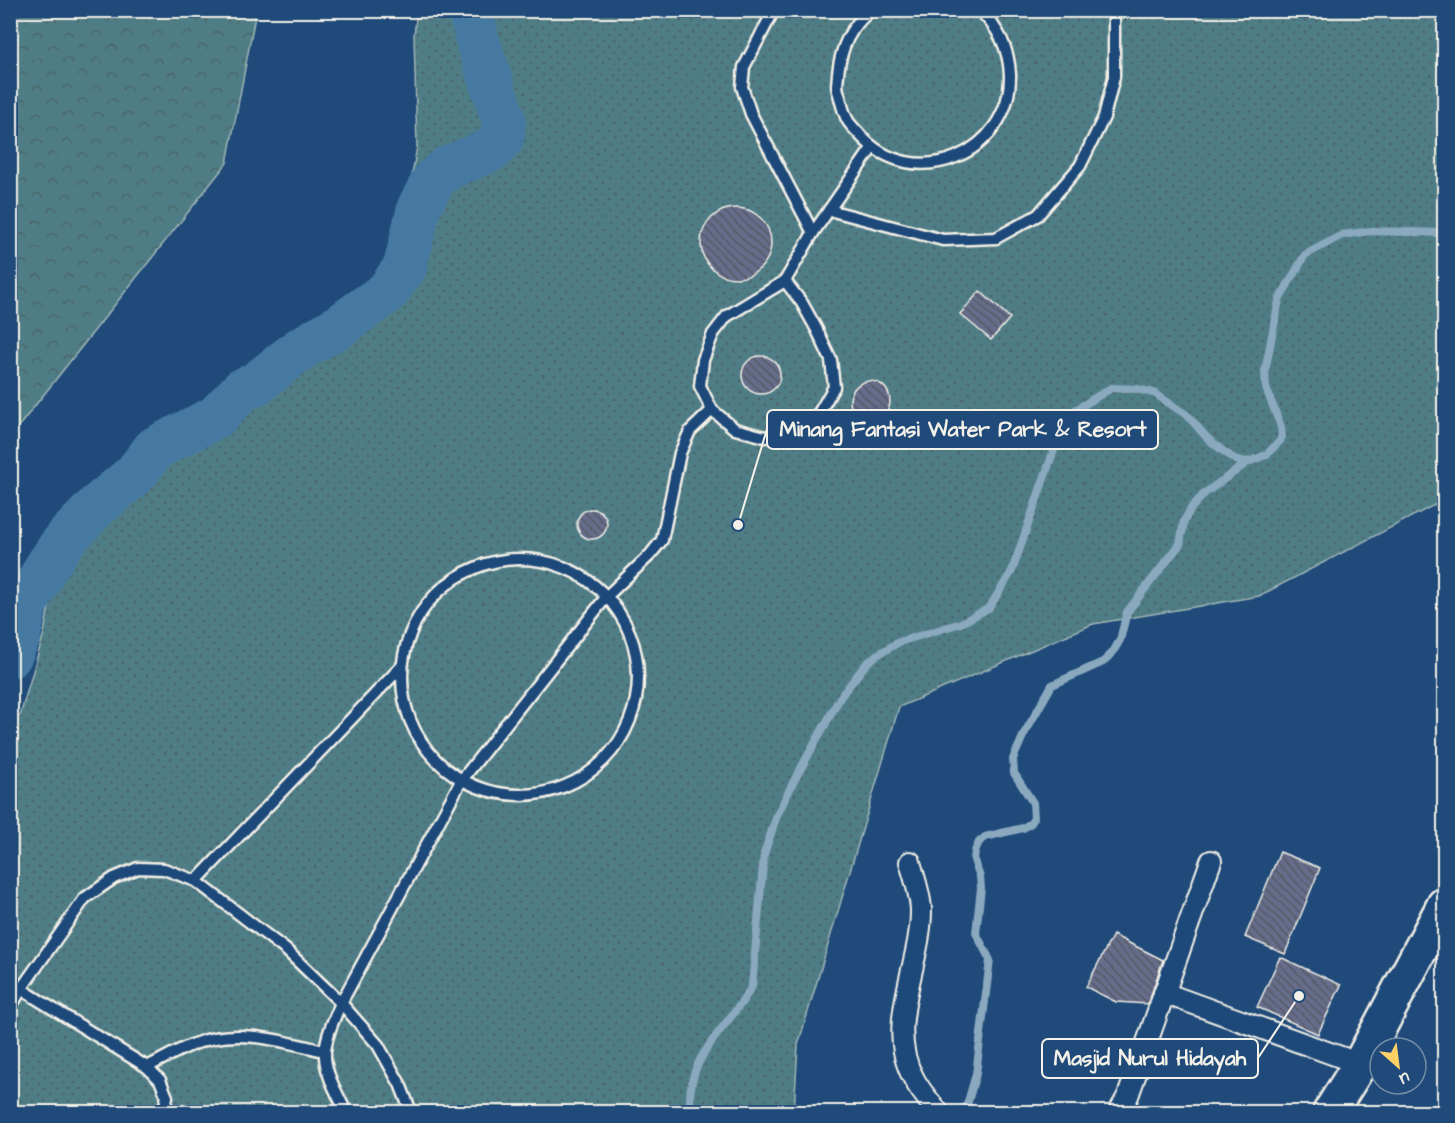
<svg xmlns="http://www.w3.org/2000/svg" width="1455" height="1123" font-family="'Architects Daughter',sans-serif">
	<defs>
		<pattern id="forest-crowns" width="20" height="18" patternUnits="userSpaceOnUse" patternTransform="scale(1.5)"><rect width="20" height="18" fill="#4f7d86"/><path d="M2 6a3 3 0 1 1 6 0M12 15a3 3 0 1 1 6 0" fill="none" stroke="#4c6569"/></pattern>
		<pattern id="park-dots" width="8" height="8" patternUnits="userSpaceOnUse" patternTransform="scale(1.5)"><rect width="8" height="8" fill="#4f7d86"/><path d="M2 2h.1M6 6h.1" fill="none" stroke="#4c6569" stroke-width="1.8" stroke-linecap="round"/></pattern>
		<pattern id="building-back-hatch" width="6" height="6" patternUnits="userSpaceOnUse" patternTransform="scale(1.5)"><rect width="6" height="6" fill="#666d8b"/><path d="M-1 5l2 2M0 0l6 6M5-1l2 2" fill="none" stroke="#565965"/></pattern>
	</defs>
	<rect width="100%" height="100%" fill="#1f4a7a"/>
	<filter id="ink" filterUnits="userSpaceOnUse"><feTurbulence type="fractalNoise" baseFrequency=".0167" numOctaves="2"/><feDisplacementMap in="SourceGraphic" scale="12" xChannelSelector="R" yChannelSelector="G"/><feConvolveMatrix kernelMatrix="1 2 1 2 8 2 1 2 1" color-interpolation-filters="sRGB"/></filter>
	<g filter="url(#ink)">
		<path fill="url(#forest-crowns)" stroke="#a2b7b7" stroke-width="1.5" d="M11 10 256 11 227 163 11 436Z"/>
		<path fill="url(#park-dots)" stroke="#a2b7b7" stroke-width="1.5" d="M417 11H1444V494L1442 501 1259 596 1093 624 899 707 798 1045 794 1112H11V721L20 716 44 633 59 549 117 483 232 401 341 347 393 280 417 147 414 35Z"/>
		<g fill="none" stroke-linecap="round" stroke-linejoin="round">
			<g stroke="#8ba9be" stroke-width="8">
				<path d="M691 1112C683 1056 728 1030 752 986L764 854 777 815 795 779 841 696 866 664 877 655 899 642 961 623 989 608 1012 571 1057 441 1074 411 1111 388 1137 389 1154 393 1188 416 1207 438 1223 451 1236 460 1248 462"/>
				<path d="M965 1112 976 1074 990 960 976 933 981 888 980 877 974 860 975 851 979 842 985 837 1023 828 1031 823 1034 818 1033 803 1014 773 1013 759 1024 734 1052 685 1103 662 1113 652 1120 640 1127 612 1180 544 1184 521 1192 507 1205 493 1248 462 1266 455 1280 441 1282 436 1281 427 1266 388 1265 371 1279 300 1305 255 1342 235 1371 231 1444 233"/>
			</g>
			<path stroke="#4579a2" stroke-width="44" d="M10 656 19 636 25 606 46 567 64 540 98 505 135 474 155 448 216 417 242 390 257 383 300 349 341 325 387 292 405 267 419 207 434 179 447 168 493 149 502 138 504 121 478 42 470 10"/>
		</g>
		<g fill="url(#building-back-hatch)" stroke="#f4f1e8" stroke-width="1.5">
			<circle cx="736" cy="243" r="35"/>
			<path d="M980 291 1010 318 991 340 960 314Z"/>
			<circle cx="761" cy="375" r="19"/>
			<circle cx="870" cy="401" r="20"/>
			<circle cx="592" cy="524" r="15"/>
			<path d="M1280 852 1320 868 1285 954 1245 937Z"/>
			<path d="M1113 935 1163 960 1148 1004 1116 1002 1086 987Z"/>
			<path d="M1280 957 1341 985 1318 1034 1257 1007Z"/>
		</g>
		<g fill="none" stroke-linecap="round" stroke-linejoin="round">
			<defs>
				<g id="lane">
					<path d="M774 10 744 67 742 87 751 114 813 233"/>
					<path d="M871 10C850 27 841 47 838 73 838 79 836 85 838 91 841 100 843 113 848 121 851 126 857 131 860 135 914 195 1011 154 1010 75 1009 49 998 27 979 10"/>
					<path d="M829 210 943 240 996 238 1038 215 1080 166 1104 117 1114 77V10"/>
					<path d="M785 281 802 303 817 330 831 360 834 387 819 413 794 431 765 437 735 429 712 410 700 386 703 360 713 334 727 316Z"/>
					<path d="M785 281 813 233 872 148"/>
					<circle cx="520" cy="677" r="118"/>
					<path d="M196 881 401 667"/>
					<path d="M21 989 147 1067 160 1080 167 1097 163 1112"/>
					<path d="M10 1009 21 989 85 898 114 878 138 868 164 869 196 881 286 950 341 1003 378 1045 400 1084 411 1112"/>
					<path d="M147 1067C163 1059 178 1050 194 1044 236 1027 282 1041 324 1051"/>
					<path d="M346 1112C321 1062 317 1056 341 1003L461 781 607 596 650 555 662 540 680 453 690 431 712 410"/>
				</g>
				<g id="street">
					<path d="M910 862C914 877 921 896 921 911 921 966 884 1027 914 1079 920 1091 930 1102 938 1112"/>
					<path d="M1164 993 1360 1064"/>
					<path d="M1119 1112 1128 1096 1211 861"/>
				</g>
				<path id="highway" d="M1330 1112 1360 1064 1444 905"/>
			</defs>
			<use href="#lane" stroke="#f4f1e8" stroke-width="15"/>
			<use href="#street" stroke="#f4f1e8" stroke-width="24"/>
			<use href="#highway" stroke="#f4f1e8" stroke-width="38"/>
			<use href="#lane" stroke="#1f4a7a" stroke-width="10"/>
			<use href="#street" stroke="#1f4a7a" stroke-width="20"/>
			<use href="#highway" stroke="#1f4a7a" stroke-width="33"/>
		</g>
	</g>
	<path fill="none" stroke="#f4f1e8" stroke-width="2" d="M738 525L767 429M1299 996L1258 1058"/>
	<g fill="#f4f1e8" stroke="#1f4a7a" stroke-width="2">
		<circle cx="738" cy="525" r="6"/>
		<circle cx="1299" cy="996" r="6"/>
	</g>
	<g fill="#1f4a7a" stroke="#f4f1e8" stroke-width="2">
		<rect x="767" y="410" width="391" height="39" rx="6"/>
		<rect x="1042" y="1039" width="216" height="39" rx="6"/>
	</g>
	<g font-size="21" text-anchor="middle" font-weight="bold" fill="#f4f1e8">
		<text x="963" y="436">Minang Fantasi Water Park &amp; Resort</text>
		<text x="1150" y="1065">Masjid Nurul Hidayah</text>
	</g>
	<rect width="1455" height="1123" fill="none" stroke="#1f4a7a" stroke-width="36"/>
	<rect x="18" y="18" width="1419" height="1087" fill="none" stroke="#f4f1e8" stroke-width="2" filter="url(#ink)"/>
	<g transform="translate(1398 1066) rotate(152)"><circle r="28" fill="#1f4a7a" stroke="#748da6" stroke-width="1.5"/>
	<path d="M0-4.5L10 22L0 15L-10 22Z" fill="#ffd166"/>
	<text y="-9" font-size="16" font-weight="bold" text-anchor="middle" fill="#f4f1e8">U</text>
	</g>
</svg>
